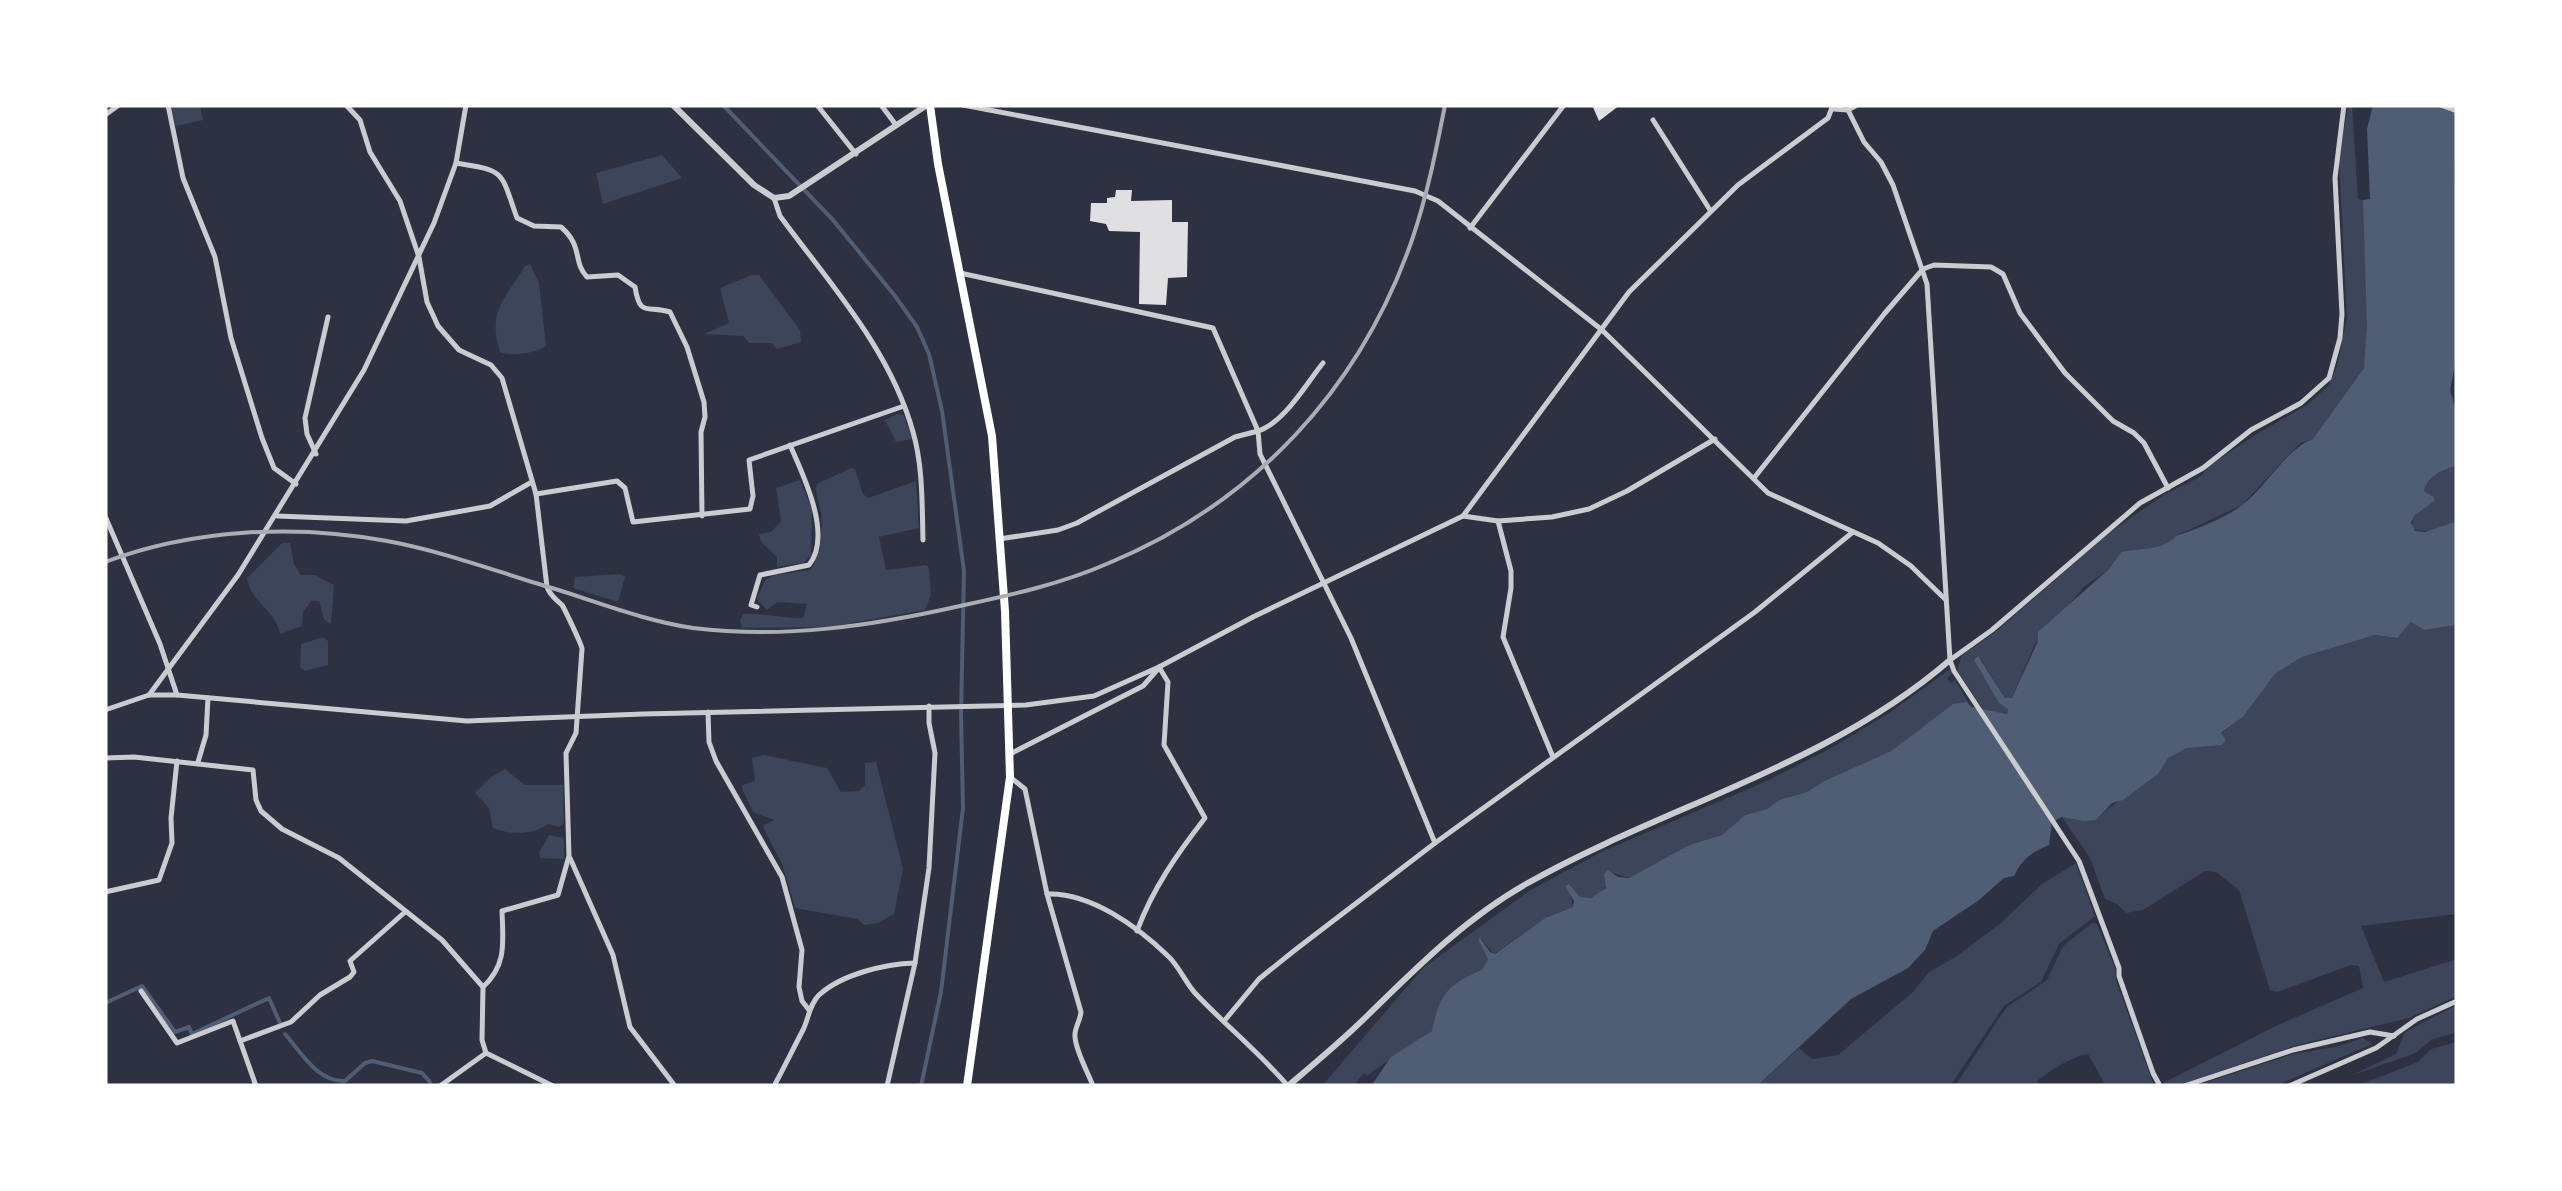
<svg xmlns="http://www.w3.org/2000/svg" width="2562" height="1191" font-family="'DejaVu Sans',sans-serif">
	<rect width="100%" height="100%" fill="#2d3142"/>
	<g fill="#3c4559">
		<path d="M170 105H200L203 120 176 126Z"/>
		<path d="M2348 105H2352L2358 199 2363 200C2366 231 2374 346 2363 370 2352 395 2330 418 2313 439L2300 443 2242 505 2176 536C2160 552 2141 547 2121 552L2109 569 2084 587 2035 644 2012 698H2005L1979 656 2008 709 2007 714 1983 710 1957 670 1962 655 1994 633 2109 533 2165 494 2200 477 2209 466 2255 435 2307 405 2328 386 2337 366 2347 318 2339 161Z"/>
		<path d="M662 155 682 178 603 204 596 173Z"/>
		<path d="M530 264 539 283 546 346C535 353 512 357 500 352 487 311 505 299 525 266Z"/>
		<path d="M752 275H759L800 330 801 342 777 349 772 343H749L744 336 704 334 729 323 720 288Z"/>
		<path d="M897 414 904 415 912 439 896 442 885 420Z"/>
		<path d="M2457 465V521C2442 526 2426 536 2411 528L2414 516 2434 497 2424 491C2428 475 2443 470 2457 465Z"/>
		<path d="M851 468 855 469 863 494 868 498 916 481 919 528 879 537 886 570 926 565 929 568 931 595 925 610 829 627 742 628 740 621 743 614C764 613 782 618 803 618L807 604 777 602 767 610 757 599 765 580 775 575 811 570C819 555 823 532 821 514 820 502 814 495 817 484Z"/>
		<path d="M800 480 812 510 811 556 803 563 777 567V557L761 542 759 534 771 532 781 521 776 488Z"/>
		<path d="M282 543H290L294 564 301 575H315L334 585 331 625 324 619 319 601H311L303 612 302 626 280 634C276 610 251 603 247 578Z"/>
		<path d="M620 574 625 577 618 602 573 588 575 577Z"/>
		<path d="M2411 622 2424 630 2457 625V914L2361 926 2384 982 2457 959V996L2409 1018 2297 1045 2176 1086 2163 1083 2280 1024 2363 988 2359 966 2351 965 2277 992 2270 990 2239 890 2216 872 2205 871 2143 910 2126 913 2117 904 2105 899 2090 858 2062 817 2096 820C2113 802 2133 793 2154 777 2161 772 2161 764 2167 758 2181 745 2205 745 2222 745L2226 740 2221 734 2243 717 2275 674 2302 657 2375 635 2397 638Z"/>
		<path d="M323 637 328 641V665L305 671 300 667 301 644Z"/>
		<path d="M1950 669 1953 673 1947 678 1951 683 1955 680 1971 707 1953 704 1891 751 1824 781 1807 792 1779 800 1767 809 1745 815 1722 835 1689 845 1629 878 1613 873C1607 886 1597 903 1580 897L1569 884 1573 907 1545 918 1494 954 1481 939 1478 940 1488 959 1482 971C1454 982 1438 1000 1432 1031L1429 1034C1408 1049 1387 1060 1367 1076L1364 1073 1353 1086H1322L1423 968 1529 891 1601 852 1769 780 1835 746 1892 711Z"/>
		<path d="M764 755 827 768 841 792 859 791 865 785V763L876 762 903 869 894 914 878 923 864 925 857 919 795 908 782 864 764 829V825L774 820 753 812 742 789V785L755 781 752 758Z"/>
		<path d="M505 769 525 785H563L564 823 559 827 548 824C534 835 509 835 493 828L489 808 475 793 491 777Z"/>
		<path d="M549 835 564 838V859L540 858 539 853Z"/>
		<path d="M2076 863 2095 916 2059 944 2041 982 2004 1006 1950 1086H1757L1799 1048 1812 1059 1838 1055 1913 992 1929 972 1957 956 2001 923 2042 884Z"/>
		<path d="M2092 923 2097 924 2115 968 2116 980 2154 1086H2106L2088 1054C2068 1058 2053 1069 2037 1081L2039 1086H1955L1999 1018 2007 1007 2047 980 2063 946Z"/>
		<path d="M2457 1005V1032L2431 1040 2416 1053 2350 1076 2396 1054 2405 1032Z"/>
		<path d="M2363 1038 2372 1044 2275 1086H2195L2293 1054 2335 1047Z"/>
		<path d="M2457 1042V1086H2356L2418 1062 2431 1049Z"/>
	</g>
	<path fill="#4f5d75" d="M2373 105H2457C2457 127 2452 190 2457 205V355L2450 390 2457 415V465C2443 470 2428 475 2424 491L2434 497V501L2414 516 2411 523 2415 531 2425 532 2457 521V625L2424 630 2411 622 2397 638 2375 635 2302 657 2275 674 2243 717 2221 733 2226 740 2222 745 2187 748 2168 758 2158 774 2123 800 2112 803 2096 820 2084 821 2062 817 2052 822 2049 845C2031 853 2023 858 2014 876L2004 878 1979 900 1933 931 1925 950 1908 968 1851 999 1757 1086H1371L1391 1057 1432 1031C1439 995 1448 984 1482 970L1488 959 1478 940 1480 938 1490 952 1495 954 1545 918 1573 907 1574 901 1565 886 1569 884 1580 897 1591 898 1606 888 1604 874 1608 870 1618 877 1629 878 1689 845 1722 835 1745 815 1767 809 1779 800 1807 792 1824 781 1891 751 1953 704 1966 702 1972 707 2007 714 2008 709 1999 703 1974 660 1978 656 2005 698H2012L2038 641V632L2109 569 2121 552C2141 547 2160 552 2176 536 2198 528 2224 519 2242 505 2266 487 2288 447 2313 439L2364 368 2367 326 2363 200 2370 199 2367 129Z"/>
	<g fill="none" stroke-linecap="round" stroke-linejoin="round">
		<g stroke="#4f5d75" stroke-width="4">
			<path d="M723 105 833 220 895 296 917 327 929 354 942 411 964 571 961 714 963 808 941 992 921 1086"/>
			<path d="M105 1003 142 986 175 1032 189 1027 192 1034 269 998 280 1023"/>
			<path d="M285 1034C301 1052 317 1082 345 1081L365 1063 372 1061 422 1073 430 1082"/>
		</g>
	</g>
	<g fill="#e0e0e3">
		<path d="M1592 105H1620L1599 121Z"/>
		<path d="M1116 190H1132L1131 201 1172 200V222H1188L1187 277 1168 278 1166 305 1139 304 1140 232 1109 231 1106 224 1090 221 1091 203H1107V198L1115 197Z"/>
	</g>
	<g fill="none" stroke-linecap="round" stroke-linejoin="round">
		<g stroke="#caccd0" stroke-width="5">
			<path d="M168 105 183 178 215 257 231 338 262 438 274 468 296 484"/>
			<path d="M346 105 360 120 370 152 400 201 419 257 427 302 438 326 459 350 491 365 502 378 536 494 547 587C551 597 555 598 562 605 564 608 582 645 582 649L576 733 566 753 569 856 558 895 502 911C503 942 507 965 483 987"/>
			<path d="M817 105 856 154"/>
			<path d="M881 105 896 125"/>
			<path d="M963 105 1415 191 1438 201 1602 330 1768 493 1878 543 1911 566 1946 600"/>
			<path d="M2441 105 2457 111"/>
			<path d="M1834 109 1848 110 1857 105"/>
			<path d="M1848 110 1864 142 1881 162 1893 185 1927 284 1950 660 1954 671 2079 861 2119 968V976L2153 1073 2160 1086"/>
			<path d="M105 115 119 105"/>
			<path d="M1653 120 1710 210"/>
			<path d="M456 163C507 171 500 171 517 218L534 226 561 227C584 247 572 261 587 277L618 275 635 287C640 318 647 305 670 312L687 347 704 402 705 417 701 432 702 516"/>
			<path d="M774 198 780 216C830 284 890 349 913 432 923 466 922 505 923 540"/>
			<path d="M1470 228 1564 105"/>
			<path d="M960 273 1213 328 1258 431 1235 437 1077 523 1058 530 999 539"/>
			<path d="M1323 363C1306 384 1284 423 1258 431L1260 454 1351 638 1435 843"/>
			<path d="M316 454 307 434 305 418 328 317"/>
			<path d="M1754 478 1885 313 1923 269 1934 265 1991 267 2003 274 2020 313 2065 373 2113 421 2134 433 2144 443 2168 488"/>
			<path d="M536 494 617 481 625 488 633 522 750 509 753 496 749 460 904 406"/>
			<path d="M105 516 160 644 177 695"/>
			<path d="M277 516 406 521 490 506 530 483"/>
			<path d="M1463 516 1498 521 1552 517 1589 509 1627 491 1715 439"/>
			<path d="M1498 521 1511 571V588L1503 637 1553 757"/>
			<path d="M757 607 751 605 760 575 809 565C833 535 803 475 790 445"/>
			<path d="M1950 660 1992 630 2140 503 2203 468 2251 430 2301 403 2329 378 2340 338 2342 314 2335 178 2344 105"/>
			<path d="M149 695 238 575 364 370 434 223 456 163 466 105"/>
			<path d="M105 710 149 695H177L467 721 643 714 1026 705 1094 696 1159 667 1253 617 1463 516 1629 292 1738 185 1828 118 1833 105"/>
			<path d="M708 712 709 742 716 761 782 877 802 950 799 987 802 1001 809 1010"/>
			<path d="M1010 754 1143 686 1158 669"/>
			<path d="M105 758 134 757 253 770 256 800 261 811 282 829 339 858 442 940 483 987 482 1040 486 1053 553 1086"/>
			<path d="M198 762 206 735 208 698"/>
			<path d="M1010 777 1025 789 1047 894C1090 892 1138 927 1168 956 1179 966 1185 982 1195 993 1225 1025 1259 1052 1288 1086"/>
			<path d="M570 858 613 955 630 1027 675 1086"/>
			<path d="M105 892 159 880 172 843 171 818 177 761"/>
			<path d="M1047 894 1081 1012C1080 1022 1074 1028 1075 1037 1076 1052 1088 1072 1093 1086"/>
			<path d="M1137 931C1153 888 1177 854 1205 818L1164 745 1168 682 1159 667"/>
			<path d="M141 991 177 1043 233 1021 256 1086"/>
			<path d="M1225 1020 1259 979 1295 950 1435 843 1755 612 1853 532"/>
			<path d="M240 1041 291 1022 320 995 350 977 354 972 350 961 405 912"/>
			<path d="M440 1086 486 1053"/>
			<path d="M774 1086C784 1068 793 1049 803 1030 809 1018 809 1005 819 995 842 974 885 964 915 963"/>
			<path d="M887 1086 915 963 929 868 935 753 929 723V706"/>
			<path d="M2184 1086 2293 1050 2370 1032 2394 1036"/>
			<path d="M2289 1086 2376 1048 2417 1019 2457 1001"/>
		</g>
		<g stroke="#caccd0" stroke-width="6">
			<path d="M673 105 754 185 774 198 789 196 927 105"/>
			<path d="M1288 1086C1315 1063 1343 1040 1368 1015 1417 967 1466 918 1526 884 1666 805 1826 767 1950 660"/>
		</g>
		<path stroke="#fff" stroke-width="8" d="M930 105 938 164 992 436 1005 611 1010 777 967 1086"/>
		<path stroke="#abadb3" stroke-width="4" d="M105 562C193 529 295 524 387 541 442 551 498 572 552 588 598 602 645 621 693 628 785 639 871 626 960 606 1011 595 1061 584 1109 563 1255 502 1360 389 1412 240 1427 196 1436 151 1445 105"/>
	</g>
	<rect width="2562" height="1191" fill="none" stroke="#ffffff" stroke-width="215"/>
</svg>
